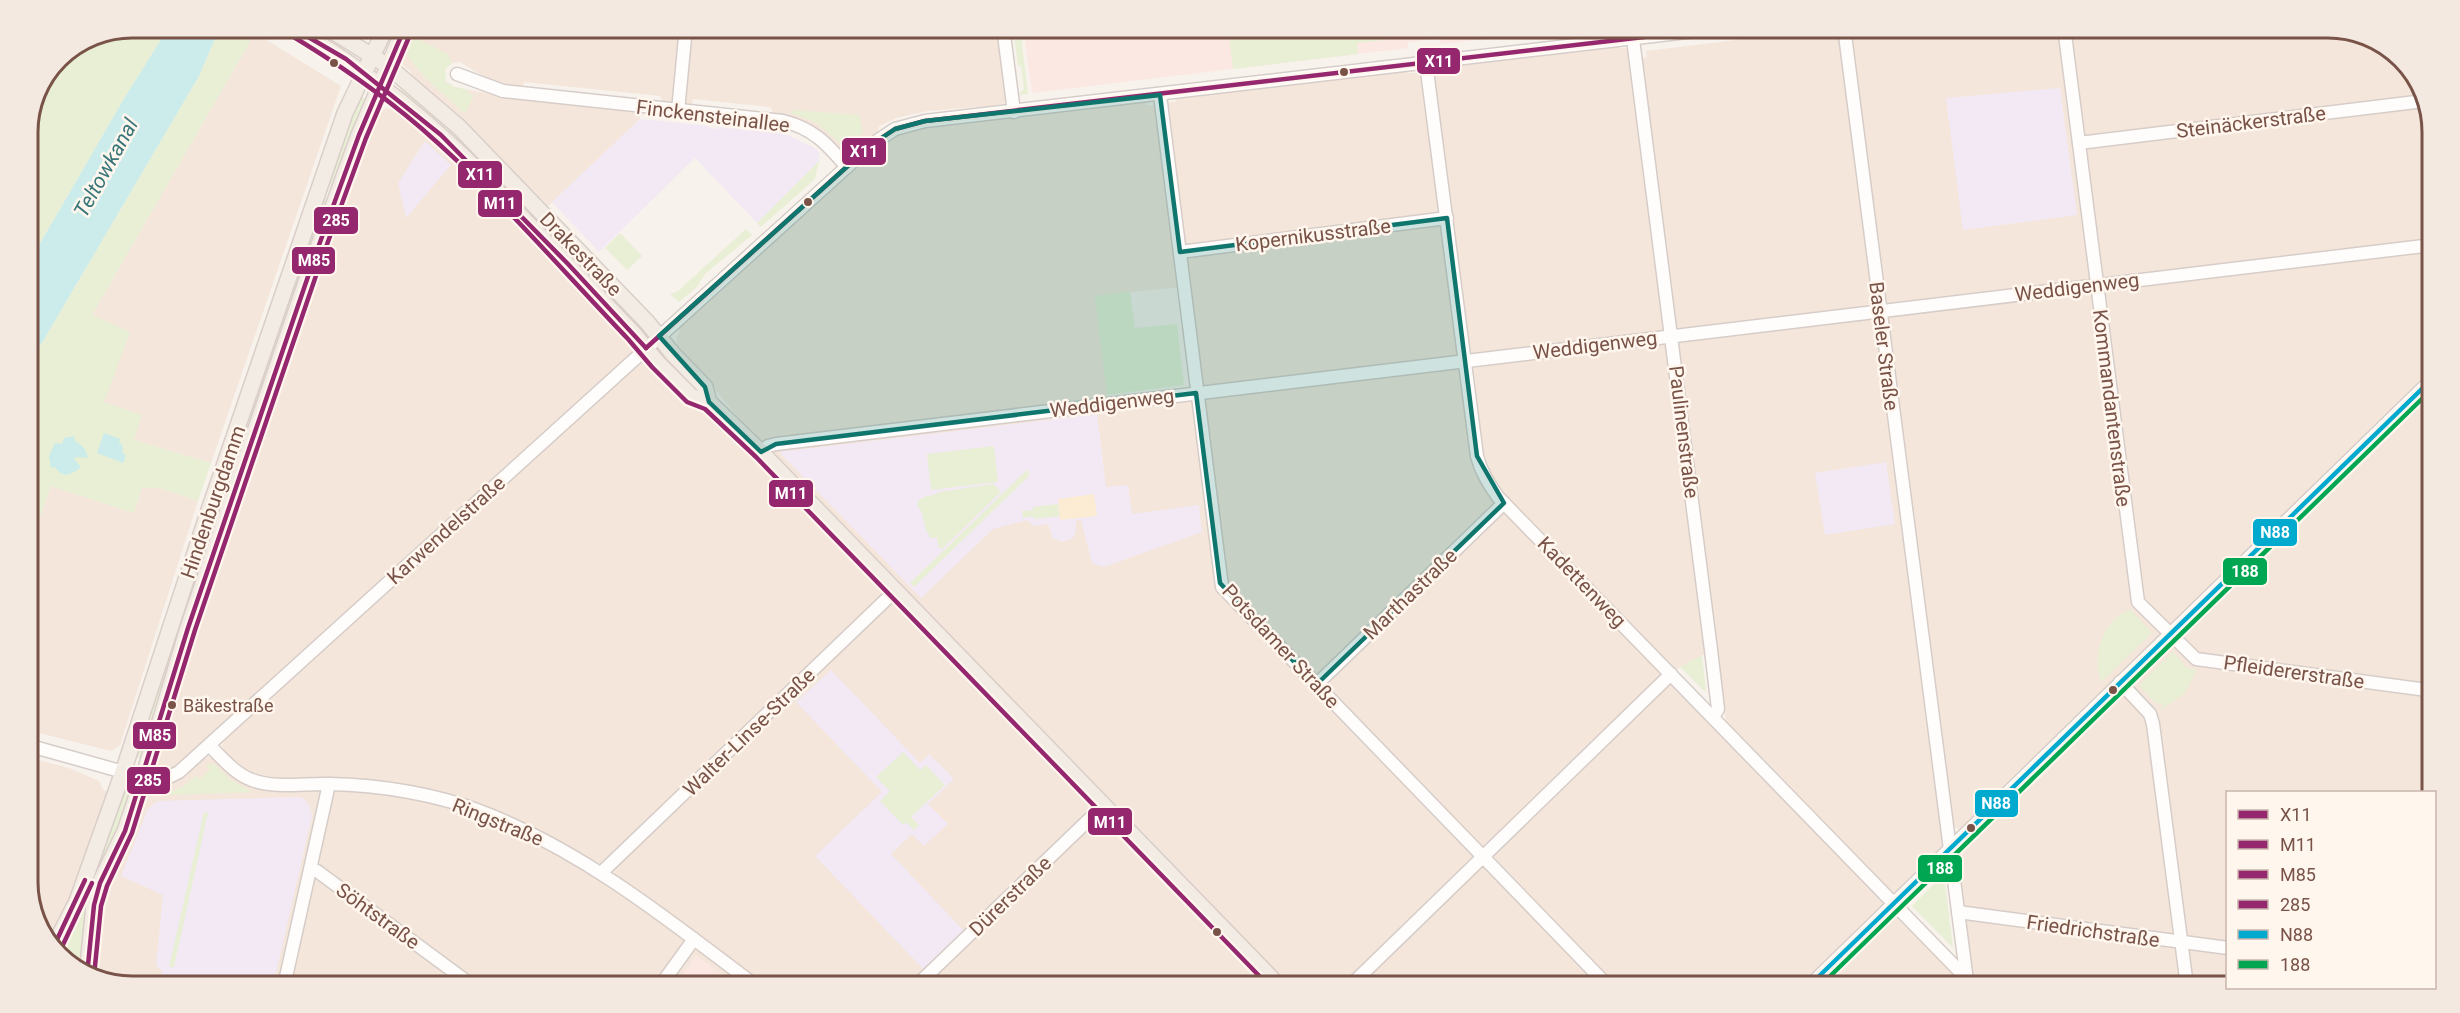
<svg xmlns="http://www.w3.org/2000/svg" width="2460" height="1013" font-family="Roboto,sans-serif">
	<rect width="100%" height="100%" fill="#f8f2ec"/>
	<g fill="#f4e6db">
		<path d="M409 27H683L673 102 672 104H664L660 96 524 82 522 90 495 83 460 62 452 63 447 67 444 73 445 80 454 87 515 99 640 113V119L546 208 410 75 412 73 403 65 401 60Z"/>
		<path d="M690 27H998L1007 98 1005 103 997 105V108L981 110 976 107 928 111 896 118 879 126 878 132 857 149 843 151 812 126 775 115 770 107 693 99 692 107 686 105 684 103Z"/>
		<path d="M1854 27H2059L2091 276 2088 281 1890 305 1885 301 1850 32H1855Z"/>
		<path d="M2069 27H2329L2368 35 2412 68 2422 96 2087 136 2084 135Z"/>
		<path d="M1835 28V33L1841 32 1874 302 1869 307 1677 329 1641 58 1647 57 1646 51Z"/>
		<path d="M255 33 341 86 211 463 134 440 104 402 92 315Z"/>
		<path d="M1618 45 1619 48H1629L1666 329 1664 332 1472 355 1469 352 1434 73 1438 70 1447 69V66Z"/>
		<path d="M1407 70V73H1418L1422 75 1440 211 1437 216 1188 246 1183 242 1167 105 1169 102H1176V99Z"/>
		<path d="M1146 102V105L1157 106 1180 287 1095 296 1108 399 761 441 751 433 713 387 676 348 678 346 676 338 680 331 678 329 873 150 895 135 919 127Z"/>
		<path d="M2425 104 2433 125 2432 240 2101 278 2085 150 2087 146Z"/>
		<path d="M386 108 395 110 397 108 463 167 627 335 625 337 633 345V352L176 767 165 772H158L155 764 201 609 363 145 375 114 378 115Z"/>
		<path d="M1438 225 1442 228 1458 354 1456 357 1202 386 1185 261 1189 256Z"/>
		<path d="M2432 248 2430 371 2308 490 2305 497 2301 498 2182 613 2181 618 2173 624H2169L2144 600 2140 590 2102 293 2104 288Z"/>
		<path d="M2091 291 2131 590 2159 630 2160 636 2103 693 2099 694 2040 751 2039 755 2031 763 2026 764 1984 804V808L1963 829H1958L1952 824 1886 321 1893 313Z"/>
		<path d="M1871 317 1877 324 1945 844 1927 864H1924L1904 883V886L1895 892 1889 890 1726 722 1678 346 1681 341Z"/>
		<path d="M1666 342 1708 652 1675 670 1496 485 1488 472 1481 448 1471 366Z"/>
		<path d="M645 363 651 366 691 402 736 437 886 589V594L604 863H599L528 825 464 802 278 781 252 774 236 764 225 753 222 745 226 738 637 365Z"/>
		<path d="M1455 366 1460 368 1470 446 1496 503 1319 676H1315L1227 586 1204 399Z"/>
		<path d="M2430 391 2427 685 2201 656 2180 637 2184 628 2203 609H2207L2310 508 2314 501H2318Z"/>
		<path d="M1191 400 1194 403 1216 587 1474 855 1342 986H1287L771 453 772 449Z"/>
		<path d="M51 486 134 513 142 488H160L198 501 120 745 111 751 27 730V544H30Z"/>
		<path d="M1505 510 1662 673 1483 848 1326 687 1327 682Z"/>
		<path d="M895 600 1094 804V809L909 986H766L615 874 614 868Z"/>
		<path d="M2167 645 2174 646 2189 660 2427 694 2426 792H2228L2227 944 2186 937 2159 728 2131 685 2133 677Z"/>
		<path d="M1672 682 1883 900V906L1878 912H1874L1800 986H1614L1492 859V856Z"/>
		<path d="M2119 693 2125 694 2148 720 2175 934 2174 936 1964 908 1962 905 1956 852 1958 849 1972 834H1976L2037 775 2038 771 2047 762H2051Z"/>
		<path d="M27 757 69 768 99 781 103 790 110 793 64 912 48 945 27 889Z"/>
		<path d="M210 757 216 759 259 788 277 791 320 790 322 792 280 986H131L93 978 96 950 98 949 99 940H97L100 913 105 894 145 796 148 797 151 789 178 781 203 759Z"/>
		<path d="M339 790 395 796 433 803 486 818 578 861 687 940 656 986H482L318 865 332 794Z"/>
		<path d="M1102 816 1107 817 1271 986H924Z"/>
		<path d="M1483 866 1602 986H1357L1482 866Z"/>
		<path d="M317 877 466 986H287L313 879Z"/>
		<path d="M1894 914 1964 986H1820L1885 923V919Z"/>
		<path d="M1970 920 2174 947 2177 949 2183 986H1982L1971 972 1965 922Z"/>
		<path d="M699 950 748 986H737L696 956 674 986H669L695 951Z"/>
		<path d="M2189 950 2227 954V986H2191Z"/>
	</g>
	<g fill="#fce8e2">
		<path d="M1023 27H1494L1495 38 1441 44 1440 38 1408 42V48L1032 93Z"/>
		<path d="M696 956 737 986H674Z"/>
	</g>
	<g fill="#f2e9f4">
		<path d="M2060 88 2077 215 1963 230 1946 98Z"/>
		<path d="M640 119 709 126V128L717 129 718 127 785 134 813 147 819 152V161L757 223 695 158 599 252 552 202Z"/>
		<path d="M425 141 451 165 406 218 398 183Z"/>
		<path d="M1097 414 1106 487 1128 485 1132 514 1199 505 1202 532 1104 567 1092 563 1081 520 1076 521V532L1072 539 1062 542 1053 538 1048 524 1034 526 1027 520 993 529 921 598 779 452Z"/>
		<path d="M1886 462 1895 524 1825 535 1815 473Z"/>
		<path d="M831 670 920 763 929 754 954 779 928 804 948 824 924 846 912 834 891 854 964 931 924 970 815 856 882 792 796 702Z"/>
		<path d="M297 797 303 798 309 804 312 816 273 986H161L162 972 156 965 163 895 121 876 148 809 157 801Z"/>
	</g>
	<g fill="#e8efd5">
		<path d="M131 27H169L125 97 27 266V135L45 85 58 57 92 35Z"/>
		<path d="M220 27H247L255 33 92 315 130 332 104 402 142 415 134 440 211 463 198 501 160 488H142L134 513 51 486 30 544H27V368L199 76Z"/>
		<path d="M1013 27H1020L1028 94 1018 95 1024 89 1021 66H1018Z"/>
		<path d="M1228 27H1404L1405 29H1397L1398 34 1385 36V40L1357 43 1358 54 1233 69Z"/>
		<path d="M414 37 448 54 452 63 445 70 446 82 454 87 468 90V94L474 95 465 114C443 92 422 79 407 54Z"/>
		<path d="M403 86 439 116 640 323 637 326 462 147 400 92Z"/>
		<path d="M360 95 367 100 333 186 329 184Z"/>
		<path d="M791 110 859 115 863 132 851 144 840 143 817 123 791 113Z"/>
		<path d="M819 161 815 179 761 227 757 223Z"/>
		<path d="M324 197 328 199 225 501 222 500Z"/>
		<path d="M746 229 752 235 705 274 697 287 679 302 670 294 678 291Z"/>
		<path d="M620 233 642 256 627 270 605 248Z"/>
		<path d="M1130 291 1135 328 1177 324 1184 385 1107 395 1095 296Z"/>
		<path d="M994 446 998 482 931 490 927 454Z"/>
		<path d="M1028 469 1029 476 914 587 910 583Z"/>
		<path d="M994 484 1001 492 942 549 939 548 937 538H931C923 529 925 514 917 505 921 493 932 498 939 492Z"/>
		<path d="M1058 504 1060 516 1034 519 1033 516 1023 518 1022 511 1033 510V507Z"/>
		<path d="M214 516 219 517 143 759 137 758Z"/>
		<path d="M2131 610 2152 633 2101 682C2091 656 2103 618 2131 610Z"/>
		<path d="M2173 652 2186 667 2197 670 2184 694 2162 709V704L2154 702 2139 685Z"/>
		<path d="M1702 655 1706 691 1705 692 1680 667Z"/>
		<path d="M903 752 920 770 926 765 945 785 911 817 919 825 914 830 906 822 903 825 880 801 890 791 876 777Z"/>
		<path d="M209 764H214L230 779 252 792 169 795V792L184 786 195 776 200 779 210 770 206 766Z"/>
		<path d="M125 791 132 793 111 846 82 971 57 952 84 900Z"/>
		<path d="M204 812 208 813 174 967H169Z"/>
		<path d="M1942 876H1944L1953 948 1912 906Z"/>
	</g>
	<path fill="#fcecd3" d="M1094 494 1097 516 1060 520 1058 499Z"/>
	<g fill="#cbecea">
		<path d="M169 27H220L199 76 27 368V266L125 97Z"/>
		<path d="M104 433 120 439 119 443 122 444 123 454 126 455 123 463 97 453Z"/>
		<path d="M74 436 75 441C83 446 86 449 88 458L76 457 74 459 81 467C71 475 63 479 55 467L51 468 49 456 55 443 62 444 64 438Z"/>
	</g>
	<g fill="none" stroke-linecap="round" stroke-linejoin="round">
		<defs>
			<g id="minor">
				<path d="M1003 27 1014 112"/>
				<path d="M1844 27 1967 981"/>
				<path d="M2064 27 2138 602 2196 659 2427 690"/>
				<path d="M1633 39 1711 650 1718 709 1713 717"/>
				<path d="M1426 63 1477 456C1481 472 1489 484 1498 497L1974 986"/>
				<path d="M457 74 503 91 783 121C814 129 826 143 847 167"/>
				<path d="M1160 95 1222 587 1608 986"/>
				<path d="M678 111 686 27"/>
				<path d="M2079 143 2424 101"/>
				<path d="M1180 252 1447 218"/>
				<path d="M761 452 768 446 776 444 2432 245"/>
				<path d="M2120 682 2150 714 2153 724 2187 986"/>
				<path d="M1316 685 1504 503"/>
				<path d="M27 745 152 780 167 778 179 772 871 145 895 129 925 121 1730 27"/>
				<path d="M210 746C222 758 235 774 252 780 276 789 304 783 329 784 380 785 437 794 485 813 586 853 670 921 756 986"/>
				<path d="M311 870 317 871 473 986"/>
				<path d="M602 872 895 591"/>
				<path d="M1958 912 2228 948"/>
				<path d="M284 986 329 784"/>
				<path d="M660 986 694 939"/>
				<path d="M916 986 1104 805"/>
				<path d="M1350 986 1671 674"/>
				<path d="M1809 986 2430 381"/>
			</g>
			<g id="major">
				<path d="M291 27C355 63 413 108 466 159L634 334 657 362 692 397 709 402 761 452 1279 986"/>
				<path d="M326 27 388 66 459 127 647 322 673 354 705 387 709 402"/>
				<path d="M53 948 77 901 123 772 209 510 345 113 386 27"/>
				<path d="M87 975 94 905 100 883 125 831 143 778 188 628 315 256 359 135 405 27"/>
			</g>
		</defs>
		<use href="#minor" stroke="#d7cdc8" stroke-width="15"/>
		<use href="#major" stroke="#dacec9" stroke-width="18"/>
		<use href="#minor" stroke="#fefdfc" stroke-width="12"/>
		<use href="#major" stroke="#f3ece5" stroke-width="15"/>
		<defs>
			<g id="bus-1">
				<path d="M291 27 346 59 441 135 568 264 646 348"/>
				<path d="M646 348 871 145 895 129 925 121 1730 27"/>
			</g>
			<path id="bus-2" d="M287 33C334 61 379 92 421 128 495 192 560 268 628 339L652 367 687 402 705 409 756 457 1269 986"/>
			<g id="bus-3">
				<path d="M53 948 85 880"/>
				<path d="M87 975 94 905 100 883 125 831 188 628 315 256 359 135 405 27"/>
			</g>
			<g id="bus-4">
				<path d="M60 951 92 883"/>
				<path d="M94 976 101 906 107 886 132 833 195 630 322 258 366 138 412 30"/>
			</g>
			<path id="bus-5" d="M1809 986 2430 381"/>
			<path id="bus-6" d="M1820 986 2430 391"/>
		</defs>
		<use href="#bus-1" stroke="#fff6ee" stroke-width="9"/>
		<use href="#bus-2" stroke="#fff6ee" stroke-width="9"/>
		<use href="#bus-3" stroke="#fff6ee" stroke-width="9"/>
		<use href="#bus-4" stroke="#fff6ee" stroke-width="9"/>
		<use href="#bus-5" stroke="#fff6ee" stroke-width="9"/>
		<use href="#bus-6" stroke="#fff6ee" stroke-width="9"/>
		<use href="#bus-1" stroke="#95276e" stroke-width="4.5"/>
		<use href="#bus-2" stroke="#95276e" stroke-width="4.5"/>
		<use href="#bus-3" stroke="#95276e" stroke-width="4.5"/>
		<use href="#bus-4" stroke="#95276e" stroke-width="4.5"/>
		<use href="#bus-5" stroke="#00a9ce" stroke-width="4.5"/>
		<use href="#bus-6" stroke="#00a651" stroke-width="4.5"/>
	</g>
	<path fill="#0f766e" fill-opacity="0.2" stroke="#0f766e" stroke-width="4.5" stroke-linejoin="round" d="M1160 95 1180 252 1447 218 1477 456 1504 503 1316 685 1220 583 1196 393 776 444 761 452 709 402 705 387 659 336 871 145 895 129 925 121Z"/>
	<g fill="#795348" stroke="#fff6ee" stroke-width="2">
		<circle cx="334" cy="63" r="5"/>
		<circle cx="1344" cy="72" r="5"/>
		<circle cx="808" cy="202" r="5"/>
		<circle cx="2113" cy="690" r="5"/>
		<circle cx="172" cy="705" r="5"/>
		<circle cx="1971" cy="828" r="5"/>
		<circle cx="1217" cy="932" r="5"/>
	</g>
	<g text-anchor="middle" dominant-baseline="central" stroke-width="5" stroke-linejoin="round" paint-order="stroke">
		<g font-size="18" fill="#795348" stroke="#fff6ee" text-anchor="start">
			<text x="183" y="705">Bäkestraße</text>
		</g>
		<g font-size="20" fill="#795348" stroke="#fff6ee">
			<text transform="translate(713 116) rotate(7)">Finckensteinallee</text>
			<text transform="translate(2251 122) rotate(-7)">Steinäckerstraße</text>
			<text transform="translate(1313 235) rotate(-7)">Kopernikusstraße</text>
			<text transform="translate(581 254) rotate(46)">Drakestraße</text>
			<text transform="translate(2077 287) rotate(-7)">Weddigenweg</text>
			<text transform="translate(1595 345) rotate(-7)">Weddigenweg</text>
			<text transform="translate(1884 346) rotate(83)">Baseler Straße</text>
			<text transform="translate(1112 403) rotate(-7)">Weddigenweg</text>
			<text transform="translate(2112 408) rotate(83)">Kommandantenstraße</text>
			<text transform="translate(1684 432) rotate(83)">Paulinenstraße</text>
			<text transform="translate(213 502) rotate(-71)">Hindenburgdamm</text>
			<text transform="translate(446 530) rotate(-42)">Karwendelstraße</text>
			<text transform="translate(1582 582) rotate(46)">Kadettenweg</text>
			<text transform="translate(1410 594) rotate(-44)">Marthastraße</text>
			<text transform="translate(1281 646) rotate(47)">Potsdamer Straße</text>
			<text transform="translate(2294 672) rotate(8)">Pfleidererstraße</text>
			<text transform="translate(749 732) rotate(-44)">Walter-Linse-Straße</text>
			<text transform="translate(498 822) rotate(22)">Ringstraße</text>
			<text transform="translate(1010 896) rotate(-44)">Dürerstraße</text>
			<text transform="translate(378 916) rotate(36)">Söhtstraße</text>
			<text transform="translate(2093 931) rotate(8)">Friedrichstraße</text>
		</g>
		<g font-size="21" font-style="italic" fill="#387679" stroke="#fff6ee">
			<text transform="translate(106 168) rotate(-61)">Teltowkanal</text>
		</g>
	</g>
	<path d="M0 0H2460V1013H0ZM132 38H2328A94 94 0 0 1 2422 132V882A94 94 0 0 1 2328 976H132A94 94 0 0 1 38 882V132A94 94 0 0 1 132 38Z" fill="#f4e9e1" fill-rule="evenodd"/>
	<path fill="none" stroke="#795348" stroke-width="3" d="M132 38H2328A94 94 0 0 1 2422 132V882A94 94 0 0 1 2328 976H132A94 94 0 0 1 38 882V132A94 94 0 0 1 132 38Z"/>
	<g stroke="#fff6ee" stroke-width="2">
		<rect x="1416" y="47" width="45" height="28" rx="6" fill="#95276e"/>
		<rect x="841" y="137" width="46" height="29" rx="6" fill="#95276e"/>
		<rect x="457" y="160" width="46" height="29" rx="6" fill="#95276e"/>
		<rect x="477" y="189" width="46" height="29" rx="6" fill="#95276e"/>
		<rect x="313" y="206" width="46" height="29" rx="6" fill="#95276e"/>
		<rect x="291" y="246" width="45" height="29" rx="6" fill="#95276e"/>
		<rect x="768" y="479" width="46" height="29" rx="6" fill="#95276e"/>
		<rect x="2252" y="518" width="46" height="29" rx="6" fill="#00a9ce"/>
		<rect x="2222" y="557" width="46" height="29" rx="6" fill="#00a651"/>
		<rect x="132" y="721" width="45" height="29" rx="6" fill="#95276e"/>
		<rect x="126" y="766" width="45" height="29" rx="6" fill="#95276e"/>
		<rect x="1974" y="789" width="45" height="29" rx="6" fill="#00a9ce"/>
		<rect x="1087" y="807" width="46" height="29" rx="6" fill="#95276e"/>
		<rect x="1917" y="854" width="46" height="29" rx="6" fill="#00a651"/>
	</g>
	<g font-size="16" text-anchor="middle" font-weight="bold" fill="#fff">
		<text x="1439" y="67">X11</text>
		<text x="864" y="157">X11</text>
		<text x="480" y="180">X11</text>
		<text x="500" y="209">M11</text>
		<text x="336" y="226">285</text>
		<text x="314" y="266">M85</text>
		<text x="791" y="499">M11</text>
		<text x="2275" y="538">N88</text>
		<text x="2245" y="577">188</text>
		<text x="155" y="741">M85</text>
		<text x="148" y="786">285</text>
		<text x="1996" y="809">N88</text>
		<text x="1110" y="828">M11</text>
		<text x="1940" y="874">188</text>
	</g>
	<rect x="2226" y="791" width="210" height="198" fill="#fff6ee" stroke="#c9b5ac" stroke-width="1.5"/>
	<rect x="2238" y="810" width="30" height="9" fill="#95276e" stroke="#c9b5ac" stroke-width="1.5"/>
	<text x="2280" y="821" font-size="18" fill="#795348">X11</text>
	<rect x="2238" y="840" width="30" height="9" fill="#95276e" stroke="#c9b5ac" stroke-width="1.5"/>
	<text x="2280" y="851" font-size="18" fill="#795348">M11</text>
	<rect x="2238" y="870" width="30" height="9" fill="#95276e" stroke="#c9b5ac" stroke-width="1.5"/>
	<text x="2280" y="881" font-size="18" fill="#795348">M85</text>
	<rect x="2238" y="900" width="30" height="9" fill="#95276e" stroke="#c9b5ac" stroke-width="1.5"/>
	<text x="2280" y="911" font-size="18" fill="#795348">285</text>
	<rect x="2238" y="930" width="30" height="9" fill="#00a9ce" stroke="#c9b5ac" stroke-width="1.5"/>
	<text x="2280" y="941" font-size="18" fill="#795348">N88</text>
	<rect x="2238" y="960" width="30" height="9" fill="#00a651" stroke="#c9b5ac" stroke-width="1.5"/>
	<text x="2280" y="971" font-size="18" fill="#795348">188</text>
</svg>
